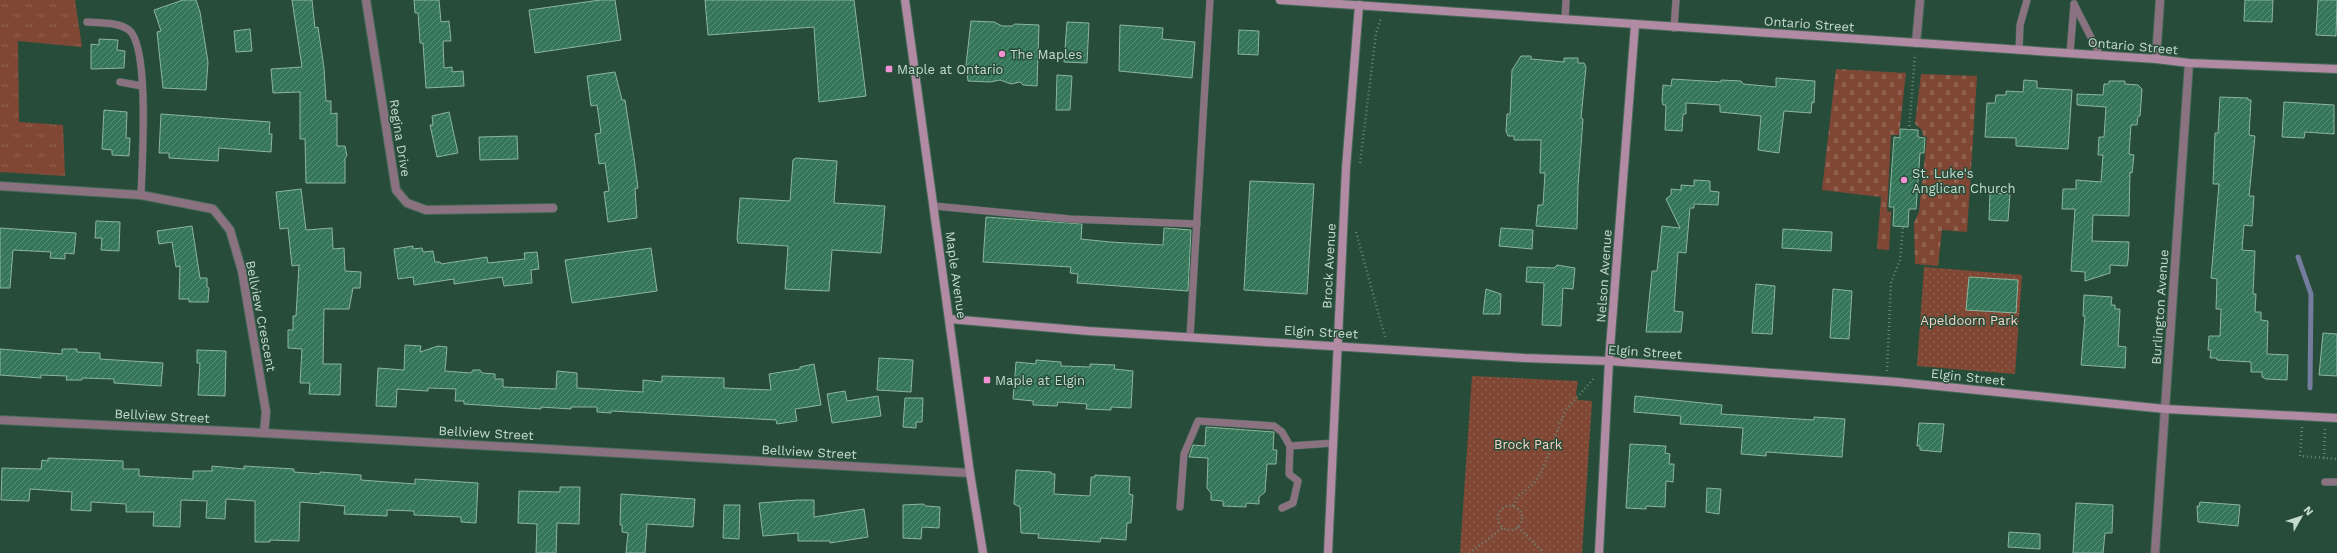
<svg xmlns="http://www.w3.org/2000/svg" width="2337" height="553" font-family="'Work Sans',sans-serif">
	<defs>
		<pattern id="grass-tufts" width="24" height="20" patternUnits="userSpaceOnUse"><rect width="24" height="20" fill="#804834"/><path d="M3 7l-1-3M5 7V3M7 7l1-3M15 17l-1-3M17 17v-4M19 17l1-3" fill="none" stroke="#906250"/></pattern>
		<pattern id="cemetery-stones" width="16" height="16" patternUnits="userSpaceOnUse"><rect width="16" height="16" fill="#804834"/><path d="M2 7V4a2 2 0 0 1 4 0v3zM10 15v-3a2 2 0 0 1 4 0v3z" fill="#906250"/></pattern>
		<pattern id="park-dots" width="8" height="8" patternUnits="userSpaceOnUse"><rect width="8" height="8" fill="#804834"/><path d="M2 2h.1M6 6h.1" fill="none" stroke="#906250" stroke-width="1.8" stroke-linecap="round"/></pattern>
		<pattern id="building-hatch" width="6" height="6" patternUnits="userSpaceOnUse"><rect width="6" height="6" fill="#347657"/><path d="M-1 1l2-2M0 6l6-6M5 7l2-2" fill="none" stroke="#598f76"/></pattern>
	</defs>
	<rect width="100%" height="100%" fill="#274d3a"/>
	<path fill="url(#grass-tufts)" d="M0 0H75L82 47 18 41 19 122 63 125 65 176 0 172Z"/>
	<g fill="url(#cemetery-stones)">
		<path d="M1836 69 1906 73 1899 135H1891L1887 211 1891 212 1889 250 1877 249 1881 197 1822 190Z"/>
		<path d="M1921 74 1977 76 1967 232 1942 230 1938 266 1915 264 1914 223 1919 212 1927 137 1923 136 1922 130 1915 124Z"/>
	</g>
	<g fill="url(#park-dots)">
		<path d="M1924 267 2022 275 2015 374 1917 366Z"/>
		<path d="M1472 376 1578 381 1576 393 1578 400 1592 401 1582 553H1460Z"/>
	</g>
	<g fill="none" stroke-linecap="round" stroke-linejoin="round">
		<path stroke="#757d9f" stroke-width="5" d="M2298 257 2311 294 2310 388"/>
	</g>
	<g fill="url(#building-hatch)" stroke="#8cb59e">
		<path d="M183 0H196L200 12 208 62 206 90 163 88 157 32 161 31 154 10Z"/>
		<path d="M292 0H312L315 28 318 27 324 68 326 101H331V114L337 113V146H345L347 156 345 158V183H306L305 139H300V92L273 93 271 69 302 67Z"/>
		<path d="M414 0H439L441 22 449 21 451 41H443L444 68 452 67V72L463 71 464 86 426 88 423 43H420L418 13H415Z"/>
		<path d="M600 0H615L621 40 535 53 529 10Z"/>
		<path d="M705 0H854L866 96 819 102 814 27 708 35Z"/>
		<path d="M2245 0H2273L2272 22 2244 21Z"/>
		<path d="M2318 0H2337L2336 36 2316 35Z"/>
		<path d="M971 21 994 22 1002 26H1012L1015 24 1039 25 1037 86 1023 85 1020 82 1011 84 1000 80 990 82 968 81 966 65Z"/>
		<path d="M1067 22 1089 23 1087 63 1064 62Z"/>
		<path d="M1120 25 1163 28 1162 39 1195 42 1192 78 1119 71Z"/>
		<path d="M250 29 252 51 236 52 234 31Z"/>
		<path d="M1239 30 1259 31 1258 55 1238 54Z"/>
		<path d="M99 39 118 40 117 50 125 51 124 68 91 69V44L99 45Z"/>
		<path d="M1521 56H1531V59L1564 62V58H1578V63H1584L1586 67 1581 118 1583 119 1578 186 1577 229 1536 226 1538 205H1543L1545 173H1540L1541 140H1514V136H1508L1506 131 1507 114H1510L1512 70Z"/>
		<path d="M615 72 622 100H625L634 158 638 188 635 189 637 218 608 222 604 192 609 191 605 163 599 164 595 134 601 133 597 105 591 106 587 76Z"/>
		<path d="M1057 75 1072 76 1070 110H1056Z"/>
		<path d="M1776 78 1815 81 1814 103 1812 102 1811 113 1784 111 1779 153 1758 150 1761 116 1720 112V105L1686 103V114H1683L1682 131 1665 130 1666 105H1663L1662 100 1663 85 1671 86 1672 79 1721 82V80L1741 81 1743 84 1776 87Z"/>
		<path d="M2024 80 2037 81V88L2072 90 2068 149 2016 146V138L1985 137 1987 103H1995L1996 95H2006V91L2023 92Z"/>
		<path d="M2109 81H2125V84L2138 85 2142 89 2140 116H2138L2137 125H2131L2129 154 2134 155 2132 173 2130 172 2129 216 2093 215 2092 241 2129 242 2128 261 2127 266 2110 265V273L2085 281V272L2071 271 2075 209H2062L2063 189H2076V180L2101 182 2103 155H2098L2099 137H2104L2106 107 2077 105V94L2103 95 2104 84H2109Z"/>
		<path d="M2220 97 2248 98V100H2251L2249 135 2255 136 2249 196H2254L2252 226 2244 225 2242 250 2255 251 2253 294H2256L2255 312H2261V320L2268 321 2267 354 2288 355 2287 380 2266 379 2262 377V372H2251V362L2217 360V358H2210L2211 350H2208L2209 336H2220L2221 309H2216L2217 279 2211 278 2219 184H2213L2214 158 2215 133H2218Z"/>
		<path d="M2284 102 2334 105V134L2305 132 2304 138 2282 137Z"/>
		<path d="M104 110 127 112 126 138H130L129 156 112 155V150L102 149Z"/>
		<path d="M449 112 458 153 437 157 430 125H433L432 116Z"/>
		<path d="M161 114 270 122 269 134H272L271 152 219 148 218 161 169 158V153H159Z"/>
		<path d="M1900 129 1918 130V137L1925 138 1924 153H1920L1916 209H1909L1908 227 1893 226 1894 207H1889L1894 137 1900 138Z"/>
		<path d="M517 136 518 159 480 160 479 137Z"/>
		<path d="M796 158 837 161 834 203 885 206 881 253 832 250 829 291 785 289 788 246 738 243 737 239 740 198 790 201 793 160Z"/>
		<path d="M1694 180 1710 181V191L1719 192 1718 205 1694 204V208H1690L1686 253 1678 252 1674 311 1683 312 1681 332H1646L1652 271H1657L1662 226 1680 228 1666 199 1671 195V189L1681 190V185L1694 186Z"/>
		<path d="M1250 181 1314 184 1307 294 1244 290Z"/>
		<path d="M301 189 306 230 332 228 333 249 344 248 345 271 361 272 360 288H353L349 309H324L323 364H341L340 395 309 394 310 383H300L302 349 288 348V330H293V316H296L299 265 292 266 288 228 280 229 276 192Z"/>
		<path d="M1990 193 2010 194 2008 221 1989 220Z"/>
		<path d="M986 217 1082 224 1081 239 1110 242 1163 245 1164 228 1191 230 1188 291 1077 283 1078 274 1070 273 1071 267 983 262Z"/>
		<path d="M96 221 120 222 119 251 101 250 102 238H95Z"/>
		<path d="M192 226 200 278H207V287L209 288 208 302H189V299H179L180 266 176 267 172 242 159 244 157 231Z"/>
		<path d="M0 228 76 233 74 254 65 253V259L50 258 51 252 13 250 10 288H0Z"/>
		<path d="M1501 228 1533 230 1532 249 1499 246Z"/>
		<path d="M1783 229 1832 232 1831 251 1782 248Z"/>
		<path d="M413 246V249L422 248 423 252 433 251 435 262H440L441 264 487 257 488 263 525 259 524 253 537 252 539 269 531 270 532 283 504 286 502 277 454 284V279L414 285 413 277 398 279 394 249Z"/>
		<path d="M651 248 657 291 572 303 565 260Z"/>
		<path d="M1557 265 1575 268 1573 289 1563 288 1561 326 1542 325 1544 283 1526 282 1527 267 1554 268Z"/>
		<path d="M1969 277 2018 280 2016 313 1966 310Z"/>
		<path d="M1756 284 1775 286 1772 334 1752 333Z"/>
		<path d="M1486 289 1501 294 1500 314H1483Z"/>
		<path d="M1833 289 1852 291 1849 339 1830 338Z"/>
		<path d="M2084 295 2112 297 2111 305H2115V309H2120L2118 346 2126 347 2125 368 2081 365 2085 316H2083Z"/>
		<path d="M2323 333 2337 334V376L2319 375Z"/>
		<path d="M405 345 421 346 420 352 438 346 447 347 445 371 471 373 473 370H480L482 373 495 374V379H503V387L556 389 557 371 577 373V388L643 392V380L662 382V376L724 378V388L771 390 769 374 800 369V367L814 364 821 405 795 409 797 421 777 424 776 420 611 411V413L597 412V407H571V409L541 407V409L464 404V401H455L456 389 428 388V391L397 389 396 407 376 406 378 368 404 370Z"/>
		<path d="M0 349 62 354V349H77V352L100 353V359L163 363 161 386 114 383V379L82 378V380H66L67 376 41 375V378L0 375Z"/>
		<path d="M197 350 226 351 225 396 198 395 200 363H197Z"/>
		<path d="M879 358 913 360 911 392 877 390Z"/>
		<path d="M1036 360 1061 362V366L1090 367V364L1115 365 1114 369 1133 371 1131 408 1111 407V410L1086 409 1087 404 1058 402 1057 406 1033 405V401L1013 399 1016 362 1036 364Z"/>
		<path d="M845 391 847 401 878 396 881 416 832 423 827 394Z"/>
		<path d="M1635 396 1722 405 1721 414 1814 420V417L1845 419 1842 457 1766 452V456L1741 454 1743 428 1680 424 1681 416 1634 412Z"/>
		<path d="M905 398H923L922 422H916V428L903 427Z"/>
		<path d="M1919 423 1944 424 1941 452 1920 450V446H1917Z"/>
		<path d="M1206 427 1274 432 1273 450H1277L1276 464H1267L1265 492 1259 497V504L1246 503V507L1223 506V501L1211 500V493L1207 488 1208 458 1189 457 1193 445 1205 446Z"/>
		<path d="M1630 444 1666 446 1665 453 1670 454 1669 464H1674L1673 482 1666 481 1665 507 1646 506V509L1626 508Z"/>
		<path d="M48 458 123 461V469H139V476L193 479V471H212V466L244 469V466L294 469V472L320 474V472L361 475V480L415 484V479L478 483 476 523 461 522V517L414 515V511L387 510V516L344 514 345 506 300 502 299 541 270 540V542H255V501L226 499 225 519 206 518 207 501 181 500 180 527 153 526 154 512H126V504L91 502V511L71 510 72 492 30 489 29 501 1 500 2 468 41 469 42 460 48 461Z"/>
		<path d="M1016 470 1051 472V474H1055L1054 494 1090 496 1091 477H1095V475L1130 477 1129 494 1133 495 1131 523H1127L1126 540 1101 538 1100 542 1038 538 1039 534 1021 533 1020 507 1014 504Z"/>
		<path d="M560 487H580L579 524 557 523 556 553H536L537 524 518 523 519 491 560 492Z"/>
		<path d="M1707 488 1721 489 1719 514 1706 512Z"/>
		<path d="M621 494 695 499 693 527 647 524 645 553H626L628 533 622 532V525H620Z"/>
		<path d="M798 500H814V517L864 509 868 537 830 543V541H798V533L763 536 759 503Z"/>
		<path d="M2200 502 2240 505 2238 526 2198 522 2197 506H2199Z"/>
		<path d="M2076 503 2113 505 2112 533H2105L2103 553H2073Z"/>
		<path d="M923 504 926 506 940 507 939 528 922 527 921 539 903 538V505Z"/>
		<path d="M724 505H740L739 539 723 538Z"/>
		<path d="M2009 532 2040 534V549L2008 547Z"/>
	</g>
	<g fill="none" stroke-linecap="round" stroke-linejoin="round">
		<defs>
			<g id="lane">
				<path d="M2074 4 2100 55"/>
				<path d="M1565 20 1566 0"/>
				<path d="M87 22C101 23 118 22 129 30 150 47 142 164 141 195"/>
				<path d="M1674 28 1676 0"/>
				<path d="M2019 50 2020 25 2027 0"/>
				<path d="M2070 53 2074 4"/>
				<path d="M120 82 142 86"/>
				<path d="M934 206 1070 219 1197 224"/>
				<path d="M1190 337 1210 0"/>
				<path d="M2325 482H2337"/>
				<path d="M1180 507 1184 454 1198 421 1274 426 1282 432 1290 446"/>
				<path d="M1282 508 1293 503 1298 481 1289 474 1290 446 1334 443"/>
			</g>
			<g id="street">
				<path d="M366 0 396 190 407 203 426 210 553 208"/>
				<path d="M1916 43 1920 0"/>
				<path d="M2156 59 2160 0"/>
				<path d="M0 186 141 195 213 209 230 230 242 271 266 412 264 433"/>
				<path d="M0 420 264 433 970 473"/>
				<path d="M2155 553 2189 63"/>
			</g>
			<g id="secondary">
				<path d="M905 0 970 473 983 553"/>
				<path d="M1280 0 2156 59 2189 63 2337 69"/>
				<path d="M950 319 1088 331 1524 358 1609 361 1897 382 2165 409 2337 418"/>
				<path d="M1328 553 1346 168 1359 5"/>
				<path d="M1599 553 1609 361 1635 25"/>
			</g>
		</defs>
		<use href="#lane" stroke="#476958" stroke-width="8"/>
		<use href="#street" stroke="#476958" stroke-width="10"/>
		<use href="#secondary" stroke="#476958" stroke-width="10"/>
		<g stroke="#688777" stroke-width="2.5" stroke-dasharray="1 3" stroke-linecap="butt">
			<path d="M1909 130 1915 54"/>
			<path d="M1360 163 1376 34 1381 18"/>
			<path d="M1356 232 1385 337"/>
			<path d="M1887 371 1891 283 1900 260 1903 225"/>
			<path d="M2302 427 2300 456 2337 459"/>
			<path d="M2324 458 2325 428"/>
			<circle cx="1510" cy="518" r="12"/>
			<path d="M1513 506 1518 497 1535 482 1542 471 1565 411 1595 377"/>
			<path d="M1518 527 1544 553"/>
			<path d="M1469 553 1503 528"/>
		</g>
		<use href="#lane" stroke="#8b7281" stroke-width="7"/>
		<use href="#street" stroke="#8b7281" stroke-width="8"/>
		<use href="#secondary" stroke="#b18aa3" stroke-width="8"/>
	</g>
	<g fill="#f491d3" stroke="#274d3a" stroke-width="1.5">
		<circle cx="1002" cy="54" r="4"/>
		<rect x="885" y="65" width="8" height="8" rx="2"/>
		<circle cx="1904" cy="180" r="4"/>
		<rect x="983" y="376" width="8" height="8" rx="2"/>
	</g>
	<g text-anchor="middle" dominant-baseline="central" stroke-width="3" stroke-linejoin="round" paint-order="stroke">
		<g font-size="13" fill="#c6dbcf" stroke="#274d3a">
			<text transform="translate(1809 24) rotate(4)">Ontario Street</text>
			<text transform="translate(2133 46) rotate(5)">Ontario Street</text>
			<text transform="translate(400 138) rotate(81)">Regina Drive</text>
			<text transform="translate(1329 266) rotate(-87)">Brock Avenue</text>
			<text transform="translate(956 275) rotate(82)">Maple Avenue</text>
			<text transform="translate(1604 276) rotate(-86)">Nelson Avenue</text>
			<text transform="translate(2160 307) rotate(-86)">Burlington Avenue</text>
			<text transform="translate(261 316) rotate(79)">Bellview Crescent</text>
			<text transform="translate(1321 332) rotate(3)">Elgin Street</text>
			<text transform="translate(1645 352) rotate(4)">Elgin Street</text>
			<text transform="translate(1968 377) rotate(6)">Elgin Street</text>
			<text transform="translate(162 416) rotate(3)">Bellview Street</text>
			<text transform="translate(486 433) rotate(3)">Bellview Street</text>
			<text transform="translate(809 452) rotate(3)">Bellview Street</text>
		</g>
		<g font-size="13" fill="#c6dbcf" stroke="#274d3a" text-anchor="start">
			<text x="1010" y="54">The Maples</text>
			<text x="897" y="69">Maple at Ontario</text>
			<text x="1912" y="173">St. Luke's<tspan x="1912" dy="15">Anglican Church</tspan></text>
			<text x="995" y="380">Maple at Elgin</text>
		</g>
		<g font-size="13" fill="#f9d3c6" stroke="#274d3a">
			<text x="1969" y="320">Apeldoorn Park</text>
			<text x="1528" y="444">Brock Park</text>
		</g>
	</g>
	<g transform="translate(2301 517) rotate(51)" stroke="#274d3a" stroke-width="3" paint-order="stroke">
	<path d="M0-3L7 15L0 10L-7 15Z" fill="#c6dbcf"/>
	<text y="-6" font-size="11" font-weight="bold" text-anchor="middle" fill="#c6dbcf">N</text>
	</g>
</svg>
